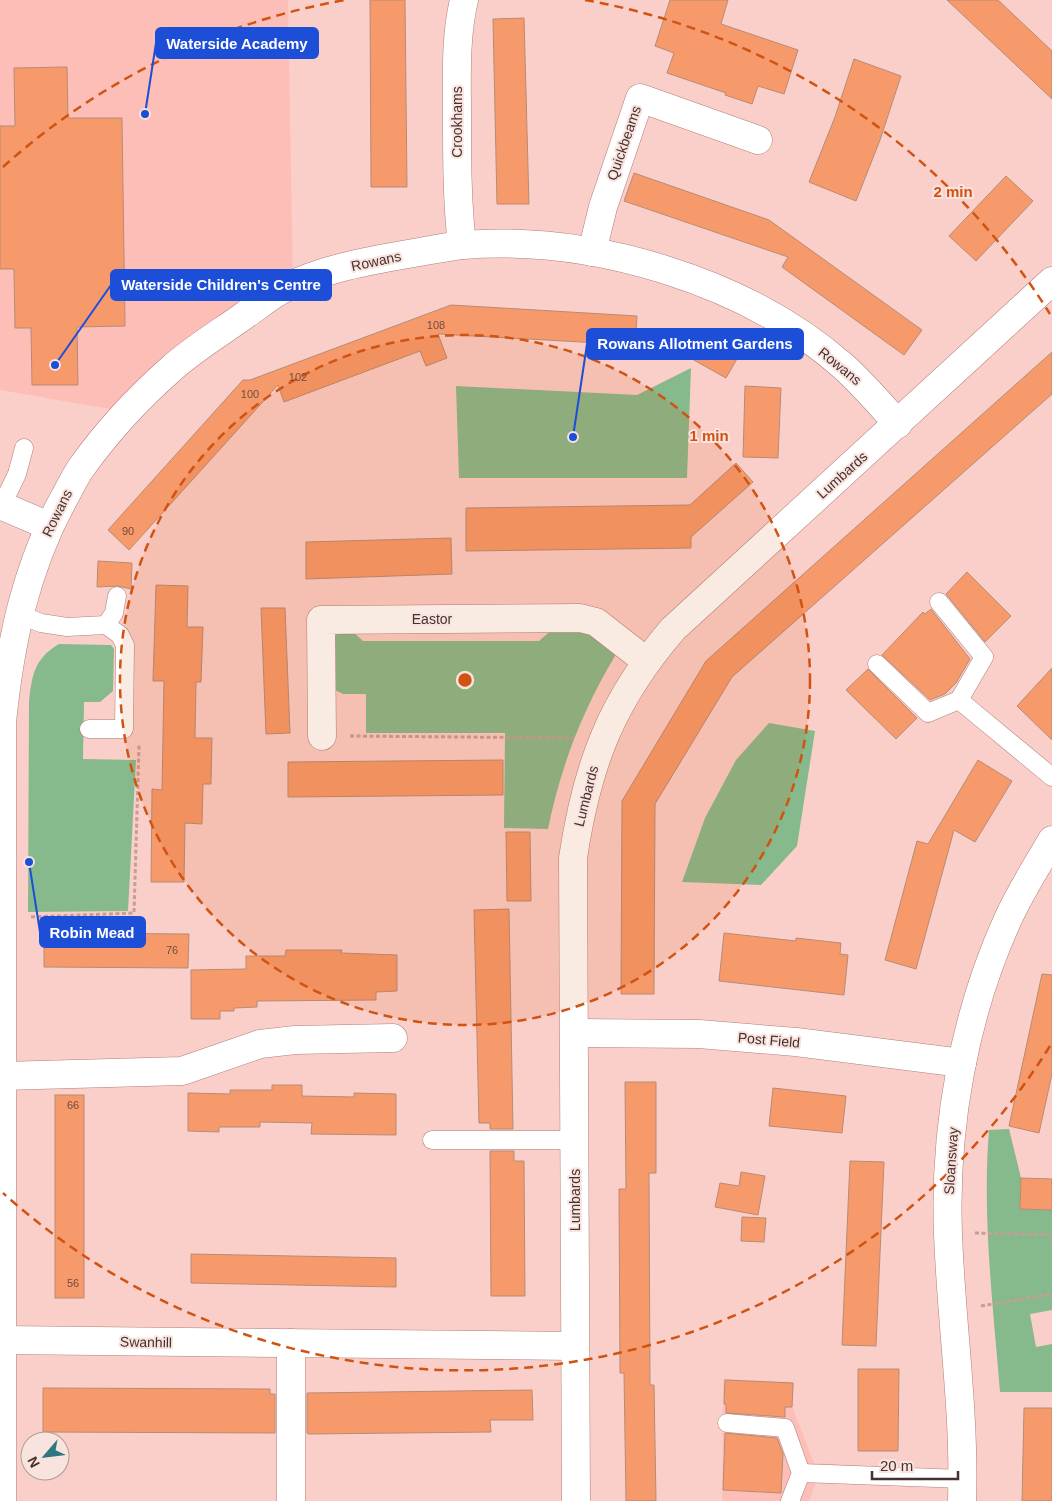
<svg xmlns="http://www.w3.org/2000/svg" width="1052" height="1501" font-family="Helvetica,sans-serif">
	<rect width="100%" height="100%" fill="#fbcfc9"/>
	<g fill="#fcbeb6">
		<path d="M0 0H288L293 285 128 412 0 390Z"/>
		<path d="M723 1379 794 1382 793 1409 814 1463 923 1469 924 1486 816 1483 809 1501H722Z"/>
	</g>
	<g fill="#86b98b">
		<path d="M691 368 687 478H459L456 386 637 395Z"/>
		<path d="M554 628C584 628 600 628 615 656 582 711 561 766 548 829L504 828 505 733H366V694H343L333 689 334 637 339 632 351 630 363 641H539Z"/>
		<path d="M59 644 111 645 114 649 113 691 100 702H84L83 759 136 760 128 911 28 912 29 702C32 675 34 659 59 644Z"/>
		<path d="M769 723 815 731 797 846 761 885 682 882 705 818 736 760Z"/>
		<path d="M1009 1129 1021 1178 1020 1209 1052 1210V1310L1030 1314 1036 1347 1052 1344V1392H1000C993 1305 982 1217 989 1130Z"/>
	</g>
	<g fill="#f69a6c" stroke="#b78b75">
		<path d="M370 0H405L407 187H371Z"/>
		<path d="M670 0H728L721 24 798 50 784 94 758 86 752 104 725 95 726 93 667 73 674 53 655 46Z"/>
		<path d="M947 0H998L1052 51V99Z"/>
		<path d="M524 18 529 204H497L493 19Z"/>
		<path d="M854 59 901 76 880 140 856 201 809 182 835 117Z"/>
		<path d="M67 67 68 118H122L125 326 77 327 78 385H32L31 328H15L14 269H0V126H15L14 68Z"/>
		<path d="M634 173 769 220 922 330 904 355 782 267 788 257 624 201Z"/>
		<path d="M1006 176 1033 201 976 261 949 236Z"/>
		<path d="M451 305 637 316 635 345 438 334 447 358 426 366 420 351 284 402 278 385 129 550 108 530 243 380H250Z"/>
		<path d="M687 329 738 357 726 378 676 350Z"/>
		<path d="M1052 352V394L732 677 655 804 654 994H621L622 801 706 661Z"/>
		<path d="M745 386 781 388 778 458 743 457Z"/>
		<path d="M736 463 753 482 691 537V548L466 551V508L690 505Z"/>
		<path d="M451 538 452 574 306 579V542Z"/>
		<path d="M98 561 132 563 131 589 118 586 97 587Z"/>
		<path d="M967 572 1011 616 985 642 946 594Z"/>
		<path d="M156 585 188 586 187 627H203L201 682H196L195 738H212L211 784H203L202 824 185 823 184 882H151L152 789 162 790 164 681H153Z"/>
		<path d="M261 608H285L290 733 266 734Z"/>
		<path d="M931 609 970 659 956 683 945 694 930 700 882 655 923 612 925 614Z"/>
		<path d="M1052 668V740L1017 706Z"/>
		<path d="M868 669 917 718 896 739 846 690Z"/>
		<path d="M503 760V795L288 797V762Z"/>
		<path d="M978 760 1012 781 975 842 954 830 916 969 885 960 917 841 928 844Z"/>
		<path d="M506 832H530L531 901H507Z"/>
		<path d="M509 909 513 1129H490V1123H479L474 910Z"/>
		<path d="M44 933 189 934 188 968 44 967Z"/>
		<path d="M724 933 796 941V938L841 943 840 954 848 955 844 995 719 981Z"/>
		<path d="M286 950H342L341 953 397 955V991L376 992V1000L257 1001V1007L234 1008V1011H220V1019H191V970L246 969V956H285Z"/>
		<path d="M1042 974 1052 975V1074L1039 1133 1009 1126Z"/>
		<path d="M625 1082H656V1173H649L650 1385H654L656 1501H626L624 1373H620L619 1189H626Z"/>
		<path d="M272 1085H302V1096L354 1097V1093L396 1094V1135L311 1134 312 1123 260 1122V1127H219V1132L188 1131V1093L230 1094V1090H272Z"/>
		<path d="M773 1088 846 1096 842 1133 769 1126Z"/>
		<rect x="55" y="1095" width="29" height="203"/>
		<path d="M490 1151H514V1161H524L525 1296H491Z"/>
		<path d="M850 1161 884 1162 876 1346 842 1345Z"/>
		<path d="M741 1172 765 1176 758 1215 715 1207 720 1183 739 1186Z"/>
		<path d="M1021 1178 1052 1179V1210L1020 1209Z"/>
		<path d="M742 1217 766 1218 764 1242 741 1241Z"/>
		<path d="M191 1254 396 1258V1287L191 1283Z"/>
		<path d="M858 1369H899L898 1451H858Z"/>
		<path d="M725 1380 793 1383 792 1407H785V1417L726 1413V1404H724Z"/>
		<path d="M43 1388 270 1389V1394H275V1433L43 1432Z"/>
		<path d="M532 1390 533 1420H490L491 1432 309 1434 307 1433V1393Z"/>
		<path d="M1024 1408H1052V1501H1022Z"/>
		<path d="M725 1433 777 1438 783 1454 781 1493 723 1490Z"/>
	</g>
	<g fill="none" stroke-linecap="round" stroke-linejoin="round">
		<defs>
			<g id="service">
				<path d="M2 505 17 474 24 448"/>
				<path d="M939 602 984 657 959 700"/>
				<path d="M18 614 41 623 67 627 106 625 120 635 125 645 124 729H89"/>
				<path d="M106 625 114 613 117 596"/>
				<path d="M877 664 928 713 959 700 1052 777"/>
				<path d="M432 1140H575"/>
				<path d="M727 1423 785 1428 801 1473 790 1501"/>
				<path d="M801 1473 963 1479"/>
			</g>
			<g id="minor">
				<path d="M462 245C457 202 457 158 457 115 457 76 455 38 464 0"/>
				<path d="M592 252 603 207 640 98 758 140"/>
				<path d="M0 505 49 526"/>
				<path d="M322 736 321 620 580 618 596 622 646 661"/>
				<path d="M575 1033 699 1034 796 1042 962 1063"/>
				<path d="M2 1076 182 1071 260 1044 295 1040 393 1038"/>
				<path d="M2 1340 575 1346"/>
				<path d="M291 1343V1501"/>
				<path d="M2 1501V722C10 644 25 570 63 500 69 490 74 478 81 468 106 433 138 398 171 369 193 349 220 333 245 315 258 306 271 295 285 288 323 269 367 261 408 254 426 251 445 247 463 245 591 235 745 280 843 366 863 384 880 404 898 424"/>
				<path d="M576 1501 573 858C587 765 611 701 673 629L1052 281"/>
				<path d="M962 1501C965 1411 951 1322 948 1233 944 1128 964 1015 1008 919 1020 892 1037 866 1052 840"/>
			</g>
		</defs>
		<use href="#service" stroke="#b17f78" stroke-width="19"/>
		<use href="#minor" stroke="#b17f78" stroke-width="29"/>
		<g stroke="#c49f99" stroke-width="3" stroke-dasharray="4 2.5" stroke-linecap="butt">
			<path d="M350 736 574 738"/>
			<path d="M31 917 134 913 139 745"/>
			<path d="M975 1233 1052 1235"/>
			<path d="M981 1306 1052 1294"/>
		</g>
		<use href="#service" stroke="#fff" stroke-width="18"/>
		<use href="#minor" stroke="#fff" stroke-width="28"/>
	</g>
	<circle cx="465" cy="680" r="345" fill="#d05311" fill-opacity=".12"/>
	<g fill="none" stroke="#d05311" stroke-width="2.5" stroke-dasharray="9 6">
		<circle cx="465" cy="680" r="345"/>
		<path d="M1050 1046A690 690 0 0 1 3 1193M3 167A690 690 0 0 1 345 0M585 0A690 690 0 0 1 1050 314"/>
	</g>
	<g text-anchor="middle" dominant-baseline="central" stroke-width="4" stroke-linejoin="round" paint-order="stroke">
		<g font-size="11" fill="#724b3e">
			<text x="436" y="325">108</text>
			<text x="298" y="377">102</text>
			<text x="250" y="394">100</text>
			<text x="128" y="531">90</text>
			<text x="172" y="950">76</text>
			<text x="73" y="1105">66</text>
			<text x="73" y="1283">56</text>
		</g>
		<g font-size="14" fill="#46312e" stroke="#f9e3df">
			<text transform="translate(457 122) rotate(-90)">Crookhams</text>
			<text transform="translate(624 143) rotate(-71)">Quickbeams</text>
			<text transform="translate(376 261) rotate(-12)">Rowans</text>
			<text transform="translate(840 366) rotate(39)">Rowans</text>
			<text transform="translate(842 475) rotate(-42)">Lumbards</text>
			<text transform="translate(57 513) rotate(-64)">Rowans</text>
			<text x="432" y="619">Eastor</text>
			<text transform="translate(586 796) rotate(-76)">Lumbards</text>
			<text transform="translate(769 1040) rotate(5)">Post Field</text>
			<text transform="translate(951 1161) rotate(-86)">Sloansway</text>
			<text transform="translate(575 1200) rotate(-90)">Lumbards</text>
			<text transform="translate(146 1342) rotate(1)">Swanhill</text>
		</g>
	</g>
	<circle cx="465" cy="680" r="8" fill="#d05311" stroke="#f9e3df" stroke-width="2.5"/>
	<g font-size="15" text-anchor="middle" font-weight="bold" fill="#d05311" stroke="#f9e3df" stroke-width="4" stroke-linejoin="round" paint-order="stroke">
		<text x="953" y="197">2 min</text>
		<text x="709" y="441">1 min</text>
	</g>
	<path fill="none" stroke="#1d4ed8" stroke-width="2" d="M145 114L156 43M55 365L111 285M573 437L587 344M29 862L40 932"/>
	<g fill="#1d4ed8" stroke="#f9e3df" stroke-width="2">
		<circle cx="145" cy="114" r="5"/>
		<circle cx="55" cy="365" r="5"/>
		<circle cx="573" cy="437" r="5"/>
		<circle cx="29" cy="862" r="5"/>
	</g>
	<g fill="#1d4ed8" stroke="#1d4ed8" stroke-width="2">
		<rect x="156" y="28" width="162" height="30" rx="5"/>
		<rect x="111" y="270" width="220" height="30" rx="5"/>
		<rect x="587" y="329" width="216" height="30" rx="5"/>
		<rect x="40" y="917" width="105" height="30" rx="5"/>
	</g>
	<g font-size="15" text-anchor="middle" font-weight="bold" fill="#fff">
		<text x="237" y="49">Waterside Academy</text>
		<text x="221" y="290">Waterside Children's Centre</text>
		<text x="695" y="349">Rowans Allotment Gardens</text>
		<text x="92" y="938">Robin Mead</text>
	</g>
	<g transform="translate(45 1456) rotate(242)"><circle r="24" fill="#f9e3df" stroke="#b19c98"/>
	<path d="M0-4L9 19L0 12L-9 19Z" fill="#2e7680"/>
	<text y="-8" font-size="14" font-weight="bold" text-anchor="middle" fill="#46312e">N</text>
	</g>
	<path d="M872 1471v8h86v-8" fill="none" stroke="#46312e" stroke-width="2.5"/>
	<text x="880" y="1471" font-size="15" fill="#46312e" stroke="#f9e3df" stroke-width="4" paint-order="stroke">20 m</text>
</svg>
